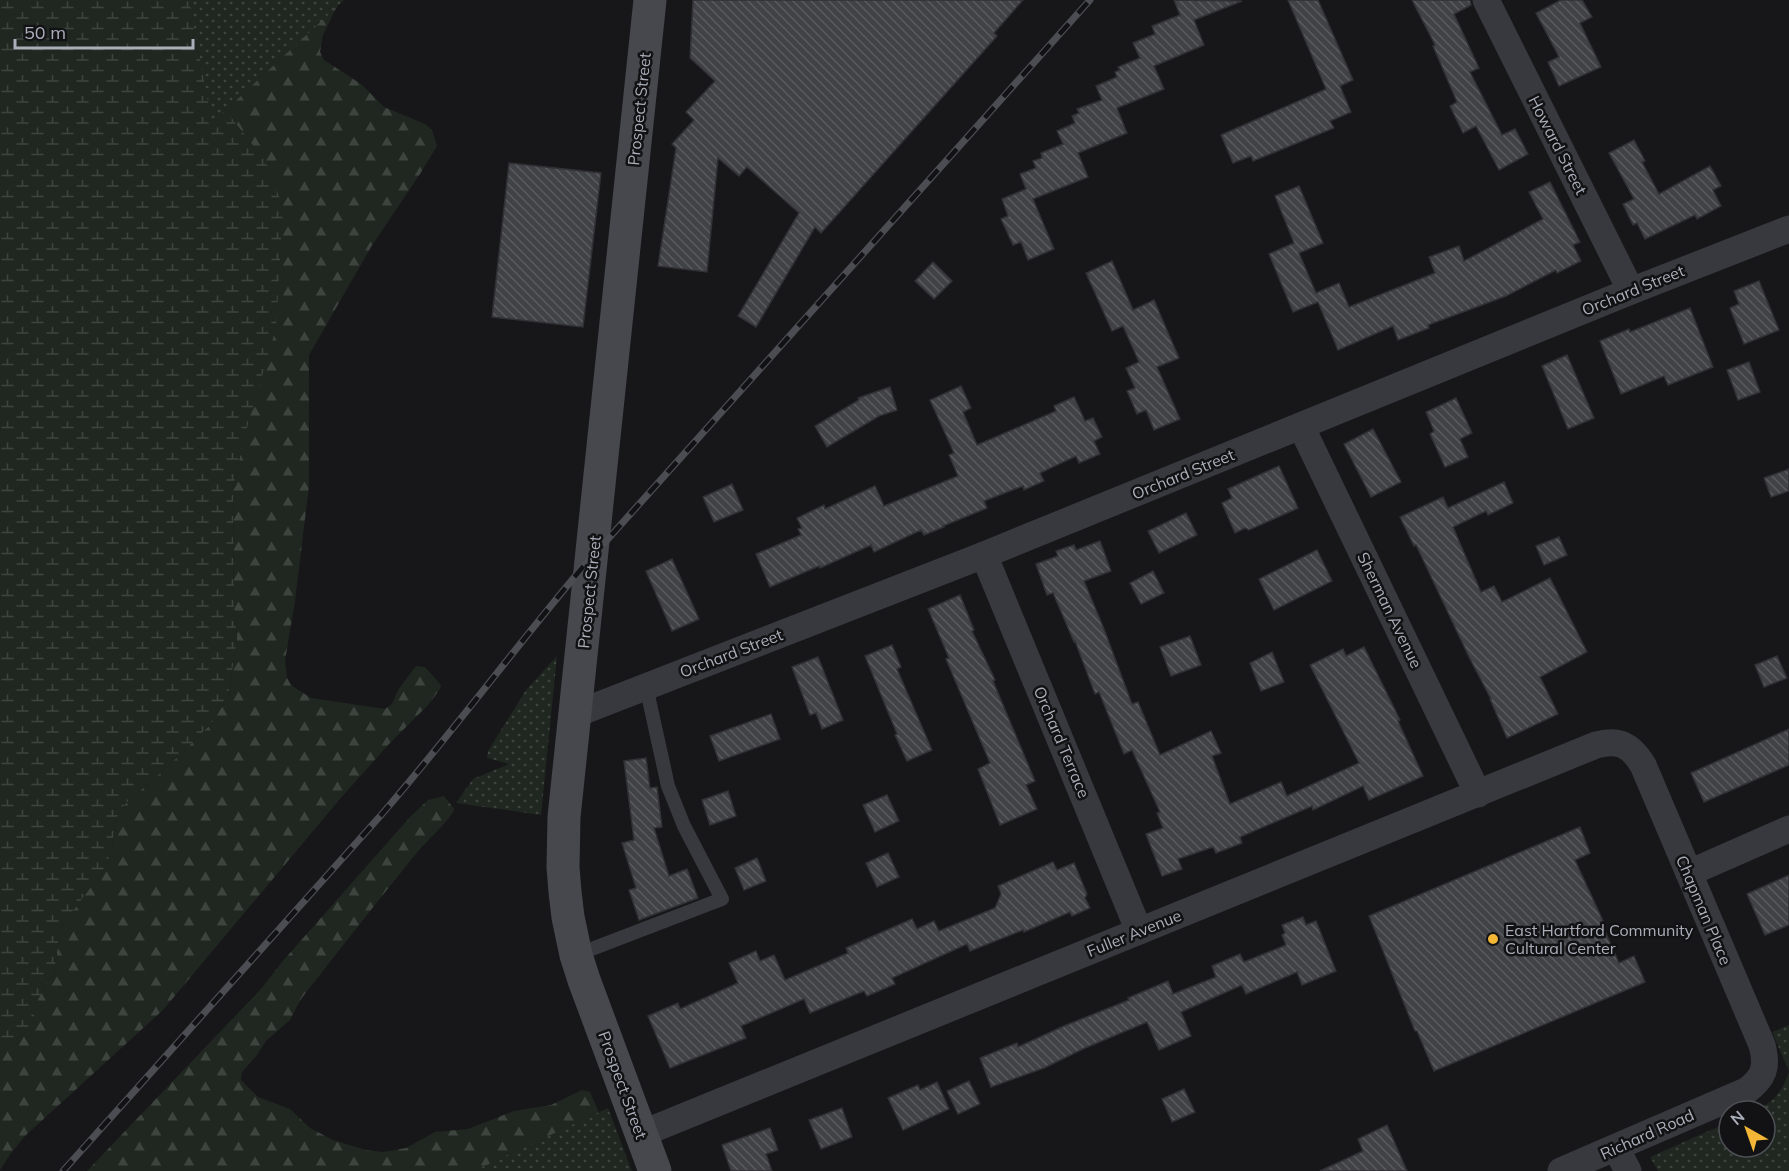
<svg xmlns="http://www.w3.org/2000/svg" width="1789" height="1171" font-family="Mulish,sans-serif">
	<defs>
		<pattern id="forest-firs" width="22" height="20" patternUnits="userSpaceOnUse" patternTransform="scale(1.5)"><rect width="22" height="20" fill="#1f2720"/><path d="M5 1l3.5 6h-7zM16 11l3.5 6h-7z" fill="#3d443e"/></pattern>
		<pattern id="wetland-marsh" width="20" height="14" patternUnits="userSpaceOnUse" patternTransform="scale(1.5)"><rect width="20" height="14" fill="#1f2720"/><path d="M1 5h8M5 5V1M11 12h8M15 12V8" fill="none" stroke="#3d443e"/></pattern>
		<pattern id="park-dots" width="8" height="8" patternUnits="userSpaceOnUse" patternTransform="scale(1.5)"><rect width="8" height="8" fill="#1f2720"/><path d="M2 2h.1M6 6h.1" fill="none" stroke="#3d443e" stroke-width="1.8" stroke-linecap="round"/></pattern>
		<pattern id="building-back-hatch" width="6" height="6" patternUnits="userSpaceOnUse" patternTransform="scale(1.5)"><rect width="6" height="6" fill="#414246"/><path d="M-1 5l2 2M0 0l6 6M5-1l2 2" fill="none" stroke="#5a5b5f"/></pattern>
	</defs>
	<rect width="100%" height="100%" fill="#171719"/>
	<g fill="url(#forest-firs)">
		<path d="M340 0 323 35 320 52 324 60 361 84 384 107 425 124 432 130 437 146 420 174 371 247 309 355V486L295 601 285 661 287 678 291 685 311 698 385 709 392 704 398 690 416 666 425 667 441 685 440 689 428 705 389 744 339 800 163 1010 26 1135 11 1153 0 1170V1053L25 1032 34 1017 37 1001 54 972 59 939 64 923 105 868 111 852 116 818 126 803 167 767 211 724 228 697 237 639 234 607 233 488 244 438 216 97Z"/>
		<path d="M444 796 454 809C452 818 427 841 419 850 379 899 340 949 301 999L290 1020 266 1041 257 1055 242 1072 241 1080 258 1097 290 1109 310 1128 333 1140 366 1150 383 1152 406 1148 435 1132 468 1129 514 1111 551 1105 582 1090 590 1092 624 1171H87L261 989 282 962 410 817 428 800Z"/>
	</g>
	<path fill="url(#wetland-marsh)" d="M0 0H263L216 98 266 162 283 207 276 328 244 438 233 488 234 607 237 639 228 697 211 724 167 767 126 803 116 818 111 852 105 868 64 923 59 939 54 972 37 1001 34 1017 25 1032 0 1053Z"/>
	<g fill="url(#park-dots)">
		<path d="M189 0H344L212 123Z"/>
		<path d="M557 656 541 815 456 803 473 779 509 764 487 758 488 751 526 690Z"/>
		<path d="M1789 1025V1071L1772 1032Z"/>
		<path d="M1789 1072V1171H1658L1650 1157 1729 1122V1147H1765V1111H1753C1775 1101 1780 1095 1789 1072Z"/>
		<path d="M608 1108 632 1171H474Z"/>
	</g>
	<g fill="url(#building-back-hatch)" stroke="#313135" stroke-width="1.5">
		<path d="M693 0H1023L994 33 997 36 821 233 815 227 756 327 738 316 799 213 747 167 739 176 718 158 707 272 658 266 676 148 672 144 694 120 686 112 715 81 690 58Z"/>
		<path d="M1174 0 1242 1 1194 20 1204 45 1154 66 1164 89 1117 108 1127 133 1078 153 1088 177 1033 199 1054 249 1028 260 1021 242 1013 245 1001 219 1008 216 1002 199 1026 189 1020 174 1036 168 1033 161 1042 158 1041 153 1063 144 1057 131 1075 123 1072 116 1079 113 1077 109 1102 100 1096 86 1117 77 1115 72 1120 70 1118 67 1140 58 1133 43 1155 34 1152 26 1180 15Z"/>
		<path d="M1288 0H1318L1353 80 1340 86 1351 112 1330 121 1334 128 1253 161 1251 156 1233 163 1221 135 1326 89Z"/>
		<path d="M1412 0H1470L1471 5 1454 14 1479 68 1470 72 1502 135 1515 129 1528 154 1499 170 1476 126 1463 133 1450 106 1457 102 1433 46 1435 45Z"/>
		<path d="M1561 0H1582L1592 17 1580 23 1601 67 1559 86 1548 62 1559 57 1536 13Z"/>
		<path d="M1634 140 1645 161 1642 162 1659 194 1710 166 1721 186 1713 190 1721 206 1697 219 1695 215 1645 239 1637 223 1633 225 1623 204 1634 199 1609 153Z"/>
		<path d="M509 163 601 173 583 327 492 317Z"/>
		<path d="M1550 182 1580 242 1573 245 1581 261 1557 273 1556 270 1506 296 1428 325 1429 328 1398 340 1393 326 1338 350 1318 302 1293 312 1269 254 1294 243 1275 196 1299 186 1323 243 1299 253 1316 293 1339 283 1349 307 1435 273 1429 257 1459 246 1464 261 1543 219 1529 192Z"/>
		<path d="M1112 261 1133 310 1154 300 1179 358 1157 367 1180 419 1154 430 1146 410 1137 414 1127 391 1135 388 1126 368 1139 362 1123 326 1112 331 1086 273Z"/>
		<path d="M933 262 952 281 934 299 915 281Z"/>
		<path d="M1759 281 1779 330 1744 344 1730 308 1739 304 1734 291Z"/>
		<path d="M1690 308 1713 367 1668 385 1664 376 1621 394 1600 341 1629 329 1630 332Z"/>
		<path d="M1567 355 1594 418 1568 429 1542 366Z"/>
		<path d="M1749 362 1760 392 1738 400 1727 370Z"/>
		<path d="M961 386 971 408 963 412 977 445 1056 411 1054 406 1074 397 1085 421 1093 418 1102 437 1094 441 1100 454 1079 463 1076 456 1040 473 1044 481 1024 490 1023 486 984 501 987 508 943 526 944 527 924 535 921 530 874 552 871 545 820 568 819 566 770 587 756 554 801 535 798 529 802 528 797 518 824 505 825 509 875 486 884 506 958 476 949 455 954 453 930 400Z"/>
		<path d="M890 387 897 410 879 416 827 447 815 426 859 400 858 398Z"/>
		<path d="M1456 398 1472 433 1460 439 1468 457 1445 467 1430 434 1434 431 1426 412Z"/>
		<path d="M1373 429 1401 482 1371 497 1344 444Z"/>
		<path d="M1279 466 1298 508 1249 530 1245 528 1235 533 1222 503 1232 498 1228 489Z"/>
		<path d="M1789 469V491L1771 497 1764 478Z"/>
		<path d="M1504 482 1513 503 1488 515 1486 511 1453 527 1481 592 1494 586 1502 602 1550 578 1587 652 1540 677 1558 714 1507 738 1490 699H1491L1469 657 1416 545 1414 546 1400 517 1443 497 1448 508Z"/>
		<path d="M732 484 743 510 714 522 703 497Z"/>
		<path d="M1186 513 1197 535 1159 553 1148 531Z"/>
		<path d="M1559 537 1567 555 1544 565 1536 546Z"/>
		<path d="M1100 541 1111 571 1084 581 1104 629 1132 704 1138 702 1160 755 1211 731 1221 753 1212 756 1230 804 1281 782 1287 796 1359 763 1310 665 1343 649 1346 656 1364 647 1400 720 1398 721 1423 776 1369 800 1363 786 1313 810 1312 806 1240 837 1242 843 1216 853 1213 847 1178 859 1182 869 1162 876 1146 834 1163 828 1157 813 1160 812 1132 750 1124 754 1099 692 1095 694 1075 641 1074 642 1053 593 1047 595 1036 564 1058 556 1056 551 1074 545 1076 550Z"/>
		<path d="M1317 550 1332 581 1274 610 1259 579Z"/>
		<path d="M672 559 699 619 672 631 646 571Z"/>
		<path d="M1153 571 1164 593 1141 604 1130 583Z"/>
		<path d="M960 595 974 630 972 631 995 680 993 681 1035 781 1026 785 1037 809 1000 825 978 769 990 763 946 659 949 658 928 609Z"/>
		<path d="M1190 636 1201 665 1171 676 1160 647Z"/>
		<path d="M892 645 901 667 897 669 932 750 907 761 895 735 897 734 865 656Z"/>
		<path d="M1272 652 1284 682 1261 691 1250 663Z"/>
		<path d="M1777 656 1787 678 1764 687 1755 665Z"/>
		<path d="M818 657 843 720 822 729 816 713 810 715 792 667Z"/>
		<path d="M771 714 780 739 719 761 710 736Z"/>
		<path d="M1789 729V765L1704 802 1691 773Z"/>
		<path d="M646 758 650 788 657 787 662 827 654 828 669 876 687 869 698 898 639 920 629 890 636 888 622 843 634 840 624 761Z"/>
		<path d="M728 791 736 816 710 825 702 800Z"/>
		<path d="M887 795 899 821 875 832 863 805Z"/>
		<path d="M1580 827 1590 853 1575 860 1603 921 1601 922 1619 963 1634 956 1645 982 1434 1071 1417 1031H1415L1369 916Z"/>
		<path d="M888 853 899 877 877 887 866 863Z"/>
		<path d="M757 858 766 881 744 890 735 868Z"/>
		<path d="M1053 862 1057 870 1074 863 1087 894 1085 898 1090 908 1072 916 1070 912 1024 932 1023 930 970 951 967 944 892 978 895 984 867 996 864 991 810 1013 804 999 741 1026 746 1038 670 1068 648 1016 678 1003 680 1009 738 983 729 963 756 951 760 961 774 955 785 980 848 953 846 948 912 919 917 929 934 921 939 931 995 908 1001 894 998 886Z"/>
		<path d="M1789 875V925L1765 935 1747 894Z"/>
		<path d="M1303 917 1306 925 1316 921 1336 971 1302 985 1297 972 1246 994 1242 985 1181 1012 1191 1036 1159 1050 1147 1022 1085 1048 1044 1068 991 1087 980 1058 1017 1043 1018 1047 1064 1026 1129 1000 1128 998 1168 981 1173 994 1216 977 1212 966 1240 954 1244 962 1286 945 1282 935 1285 933 1282 925Z"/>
		<path d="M969 1081 980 1104 958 1114 947 1091Z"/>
		<path d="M937 1082 949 1109 903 1130 888 1098 918 1085 920 1090Z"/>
		<path d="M1184 1089 1195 1112 1172 1122 1162 1099Z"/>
		<path d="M842 1108 852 1137 821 1149 809 1120Z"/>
		<path d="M1387 1125 1407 1171H1320L1363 1151 1358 1139Z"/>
		<path d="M770 1128 778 1150 766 1154 772 1171H731L722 1145Z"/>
	</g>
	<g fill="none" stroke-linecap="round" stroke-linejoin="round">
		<path stroke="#38393e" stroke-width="14" d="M576 955 722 899 684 826 668 786 646 686"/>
		<g stroke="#38393e" stroke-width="27">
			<path d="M1486 0 1631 291"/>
			<path d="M1301 426 1478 794"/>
			<path d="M984 555 1139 931"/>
			<path d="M576 714 984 555 1631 291 1789 229"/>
			<path d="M1689 873 1789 829"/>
			<path d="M641 1134 1596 745C1619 739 1631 745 1643 765L1762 1045C1768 1067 1764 1078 1746 1091L1561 1171"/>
			<path d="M1616 1148 1628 1171"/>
		</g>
		<path stroke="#46484e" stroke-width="33" d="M650 0 564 817 563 867 565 892 568 917 576 955 584 980 655 1171"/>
		<defs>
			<path id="rail" d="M63 1171 382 814C451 734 514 649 582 568L1090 0"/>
		</defs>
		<use href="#rail" stroke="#4b4d53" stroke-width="7"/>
		<use href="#rail" stroke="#121214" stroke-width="4.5" stroke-dasharray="14" stroke-linecap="butt"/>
	</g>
	<circle fill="#f3b636" stroke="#121214" stroke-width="2" cx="1493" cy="939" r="6"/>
	<g text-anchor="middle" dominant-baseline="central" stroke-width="5" stroke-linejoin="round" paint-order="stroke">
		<g font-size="16" fill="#a9aeb9" stroke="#121214">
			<text transform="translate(639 109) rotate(-84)">Prospect Street</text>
			<text transform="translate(1558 145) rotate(63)">Howard Street</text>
			<text transform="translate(1633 290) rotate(-22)">Orchard Street</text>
			<text transform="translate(1183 474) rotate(-22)">Orchard Street</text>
			<text transform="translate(589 592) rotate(-84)">Prospect Street</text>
			<text transform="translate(1390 610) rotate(64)">Sherman Avenue</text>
			<text transform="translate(731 653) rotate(-21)">Orchard Street</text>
			<text transform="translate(1062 742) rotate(67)">Orchard Terrace</text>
			<text transform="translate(1704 910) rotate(67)">Chapman Place</text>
			<text transform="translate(1134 933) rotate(-22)">Fuller Avenue</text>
			<text transform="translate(623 1085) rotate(70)">Prospect Street</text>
			<text transform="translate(1647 1134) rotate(-24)">Richard Road</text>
		</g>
		<g font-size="16" fill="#a9aeb9" stroke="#121214" text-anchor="start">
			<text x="1505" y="930">East Hartford Community<tspan x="1505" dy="18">Cultural Center</tspan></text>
		</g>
	</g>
	<g transform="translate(1747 1129) rotate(320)"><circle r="28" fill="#121214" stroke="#4e5056" stroke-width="1.5"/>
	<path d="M0-4.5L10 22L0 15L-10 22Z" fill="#f3b636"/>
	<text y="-9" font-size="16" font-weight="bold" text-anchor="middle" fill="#a9aeb9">N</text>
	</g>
	<path d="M15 39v9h178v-9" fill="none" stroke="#a9aeb9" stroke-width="3"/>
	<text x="24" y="39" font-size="18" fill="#a9aeb9" stroke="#121214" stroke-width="4.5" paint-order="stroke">50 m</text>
</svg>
